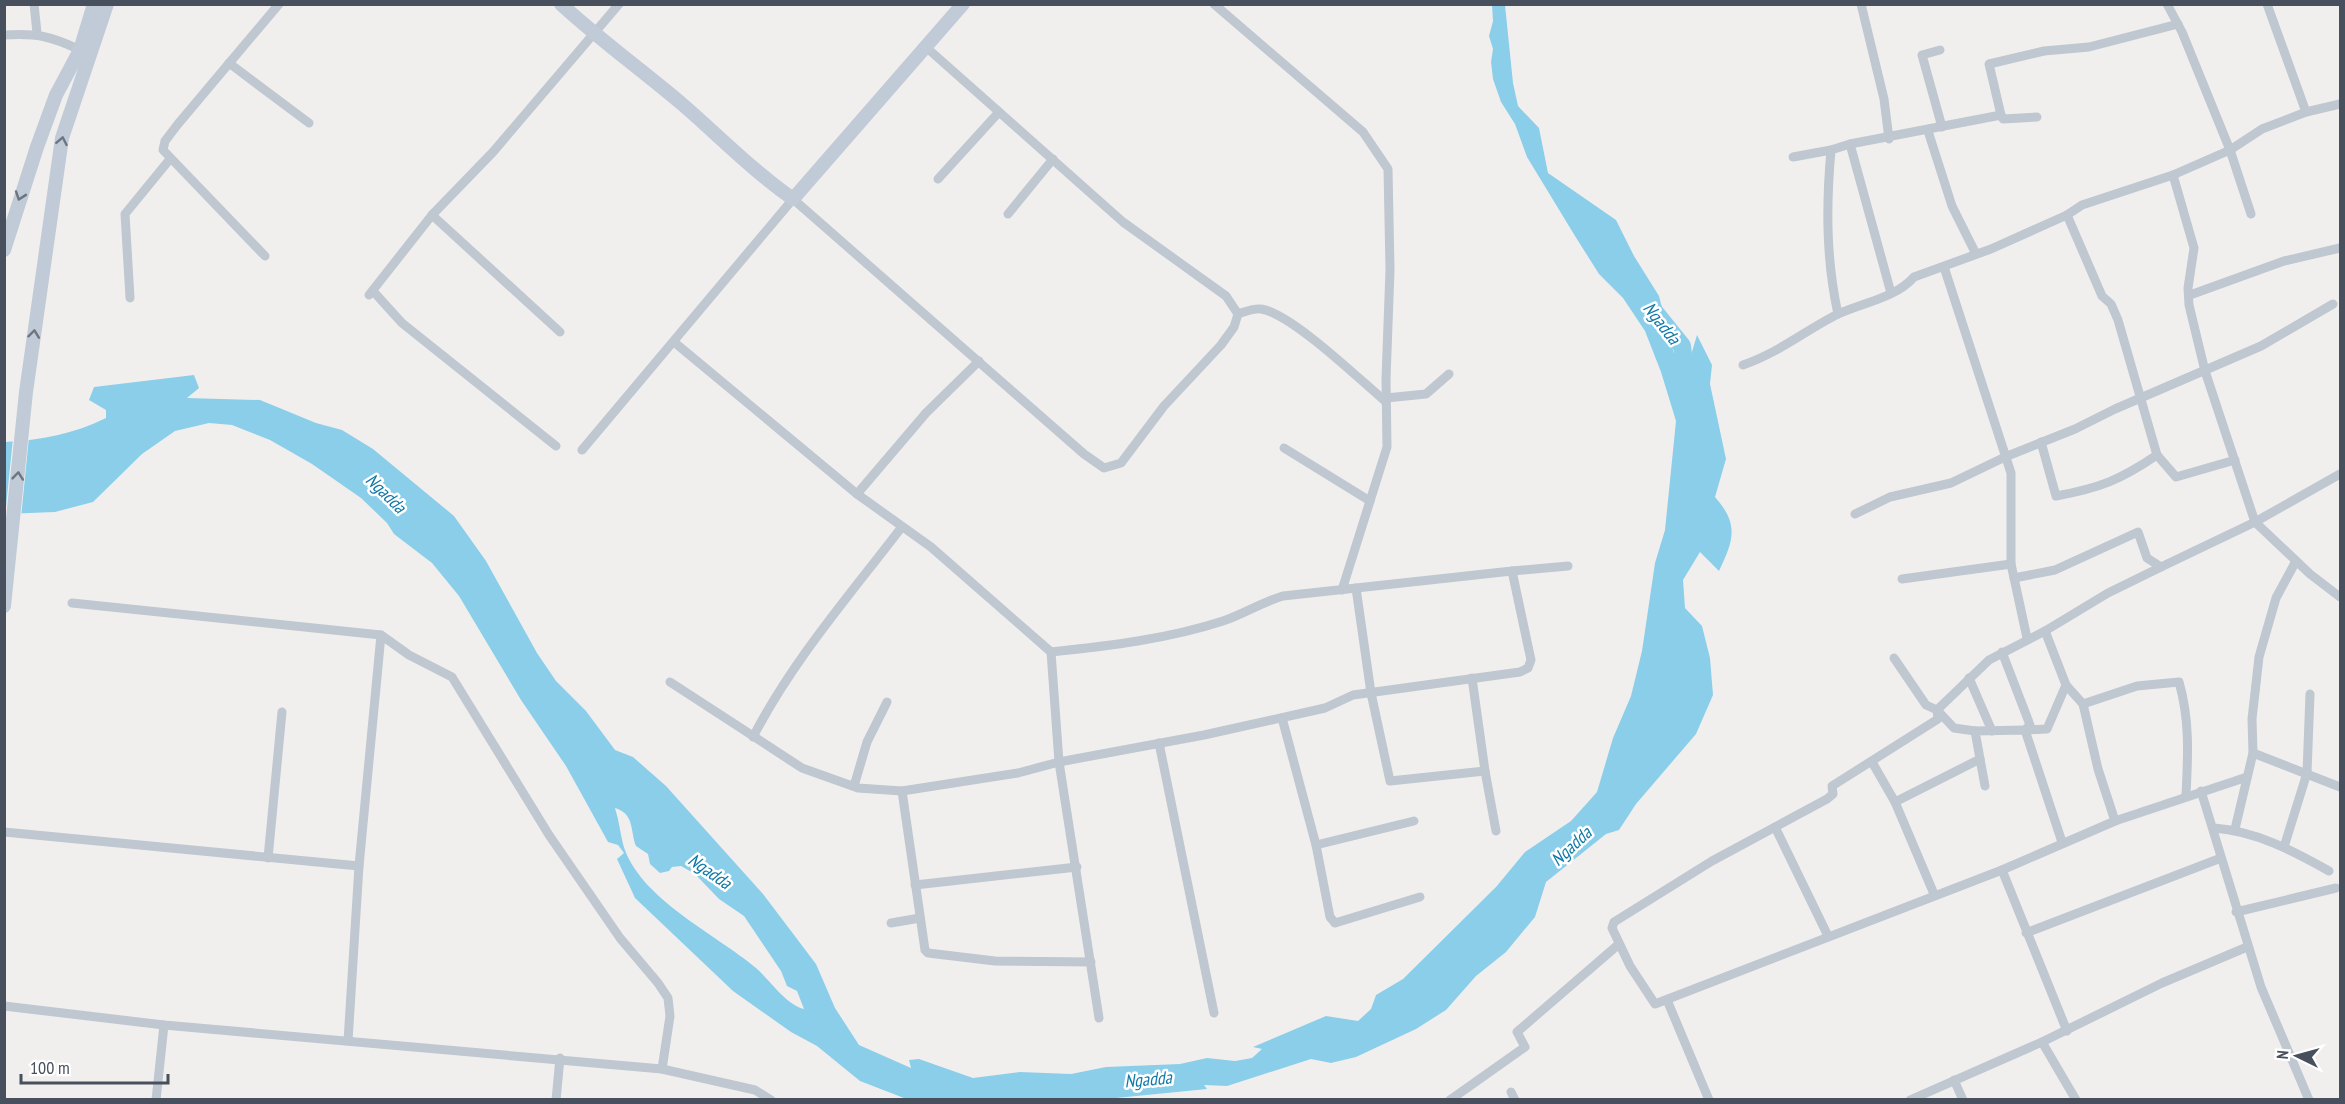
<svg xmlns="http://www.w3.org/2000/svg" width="2345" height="1104" font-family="'PT Sans Narrow',sans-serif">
	<rect width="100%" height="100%" fill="#f1efee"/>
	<path fill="#8bceea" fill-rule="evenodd" d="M1492 5H1505L1513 83 1518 106 1539 128 1548 173 1616 220 1634 256 1659 296 1682 385 1697 335 1712 365 1710 384 1726 459 1715 497C1739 524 1734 540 1719 571L1700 552 1683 580 1685 608 1702 626 1710 658 1713 695 1696 734 1636 804 1619 830 1606 834 1546 882 1535 917 1506 952 1476 976 1446 1010 1416 1029 1356 1057 1331 1063 1311 1059 1227 1086 1204 1085 1207 1089 1096 1100H909L860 1081 817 1046 791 1032 733 991 635 898 617 859 624 853 618 845 608 842 566 766 521 700 459 596 432 563 394 534 387 523 361 498 312 464 270 440 232 425 209 423 175 431 142 454 93 502 55 512 5 514V442C41 440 74 434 106 418V410L89 400 94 387 194 375 199 388 187 398 260 400 316 423 342 430 373 449 454 516 486 561 537 653 556 681 586 711 615 750 633 757 666 786 763 894 816 964 835 1008 859 1045 911 1068 909 1060 919 1059 973 1078 1020 1072 1071 1074 1106 1067 1180 1064 1207 1058 1235 1061 1252 1058 1262 1049 1253 1047 1326 1016 1358 1021 1371 1009 1376 995 1403 979 1496 887 1525 852 1571 821 1597 792 1613 738 1631 696 1642 651 1655 563 1665 530 1676 421 1661 372 1645 331 1623 298 1599 274 1575 236 1527 157 1515 124 1501 102 1493 79 1491 62 1493 49 1489 36 1493 21ZM615 808C635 814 630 831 636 846L648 854 650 864 660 873 669 871 672 867 681 866 695 874 719 899 744 916 781 971 787 986 797 991 804 1009C786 1005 769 979 756 968 716 934 638 898 623 844 620 832 619 820 615 808Z"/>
	<path fill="#f1efee" d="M29 437 21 518 5 517 13 438Z"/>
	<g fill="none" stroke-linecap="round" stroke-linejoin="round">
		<path stroke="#8bceea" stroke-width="18" d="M1653 310 1682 346 1688 398"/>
		<g stroke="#bfc7d0" stroke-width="9">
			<path d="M34 4 37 33"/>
			<path d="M1214 4 1363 132 1388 169 1390 270 1386 379 1387 447 1342 590"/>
			<path d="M1861 4 1884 99 1889 139"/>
			<path d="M2167 4 2182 32 2230 150 2251 214"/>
			<path d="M2267 4 2306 112"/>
			<path d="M4 35C36 33 51 36 80 50"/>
			<path d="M1940 50 1922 55 1942 127"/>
			<path d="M229 63 309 123"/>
			<path d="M2001 115 2003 119 2037 117"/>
			<path d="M1928 131 1952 206 1976 254"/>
			<path d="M1793 157 1831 150"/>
			<path d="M2173 175 2194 248 2188 288 2189 305 2205 371 2255 522 2310 574 2340 597"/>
			<path d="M938 179 999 112"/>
			<path d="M1008 214 1053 159"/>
			<path d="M432 215 560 332"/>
			<path d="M2067 215 2102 296 2111 304 2118 320 2157 455 2176 477 2235 460"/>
			<path d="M265 256 163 150 165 141 178 124 279 4"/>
			<path d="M1944 267 2011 473V564L2027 638"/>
			<path d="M373 291 402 323 556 446"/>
			<path d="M1891 293 1850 144 2001 115 1989 64 2044 51 2089 47 2178 24"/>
			<path d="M369 295 432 215 493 152 619 4"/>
			<path d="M2190 295 2284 261 2340 248"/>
			<path d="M130 298 125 214 170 159"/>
			<path d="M1238 314C1244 312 1254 308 1261 309 1291 313 1360 380 1385 401"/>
			<path d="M1838 314C1826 259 1826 206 1831 150L1850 144"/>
			<path d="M674 342 857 494 931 547 1051 652 1059 762 1099 1018"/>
			<path d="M1743 365C1778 353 1803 332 1836 315 1861 303 1896 298 1914 277L1991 249 2067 215 2082 205 2173 175 2230 150 2262 129 2306 112 2340 104"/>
			<path d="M1386 398 1426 394 1449 374"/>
			<path d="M2041 442 2056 496C2100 488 2120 480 2157 455"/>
			<path d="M1284 448 1370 501"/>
			<path d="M582 450 793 199 1084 454 1104 468 1121 463 1164 406 1221 345 1234 327 1238 314 1226 296 1123 222 927 48"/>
			<path d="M857 494 926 413 979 361"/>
			<path d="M1855 514 1890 497 1951 483 2005 457 2075 429 2115 409 2261 346 2333 304"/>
			<path d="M2161 567 2108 593 2045 631 1989 660 1937 710 1938 719 1832 786 1833 794 1827 799 1712 861 1614 922 1612 928 1630 966 1655 1004 2002 870 2115 821 2247 777"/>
			<path d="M1512 571 1568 566"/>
			<path d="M2014 578 2055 570 2138 532 2147 558 2161 567 2255 522 2340 474"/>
			<path d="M1902 579 2011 564"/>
			<path d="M1356 588 1371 693 1390 781 1485 771 1472 678"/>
			<path d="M72 603 381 635 409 655 452 677 549 835 620 938 658 983 668 998 670 1016 662 1069"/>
			<path d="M2002 652 2030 725 2025 730"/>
			<path d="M1894 658 1926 705 1937 710 1954 728 1975 731"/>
			<path d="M1969 678 1992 731"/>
			<path d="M670 682 802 768 858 788 902 791 1018 773 1059 762 1204 735 1325 708 1353 695 1520 672 1528 668 1531 660 1512 571 1283 596C1262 602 1244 614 1223 621 1168 639 1108 646 1051 652"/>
			<path d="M2066 685 2083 704 2098 769 2115 821"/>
			<path d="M2083 704 2137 686 2179 682C2190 720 2188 756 2186 795"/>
			<path d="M1282 718 1316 845 1330 917 1335 923 1420 897"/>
			<path d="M2025 730 2047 729 2066 685 2045 631"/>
			<path d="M753 737C793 660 849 596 901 528"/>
			<path d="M1159 743 1214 1013"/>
			<path d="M2253 753 2340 787"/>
			<path d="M1980 759 1985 786"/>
			<path d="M1872 762 1895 802 1934 894"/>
			<path d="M1485 771 1496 831"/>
			<path d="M854 786 867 742 887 702"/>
			<path d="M902 791 925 950 928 953 995 961 1091 962"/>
			<path d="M2201 791 2261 987 2309 1100"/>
			<path d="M1895 802 1980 759 1975 731 2025 730 2062 842"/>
			<path d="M1775 827 1828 936"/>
			<path d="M2214 828C2256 831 2293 851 2329 871"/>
			<path d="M2235 829 2253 753 2252 719 2259 657 2276 598 2296 561"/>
			<path d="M4 832 359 866"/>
			<path d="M1316 845 1414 821"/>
			<path d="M2284 847 2307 773 2310 694"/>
			<path d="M268 858 282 712"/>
			<path d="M2002 870 2067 1031"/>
			<path d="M915 885 1077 867"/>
			<path d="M2236 912 2336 888"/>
			<path d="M891 923 920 918"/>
			<path d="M2026 933 2221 858"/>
			<path d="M1667 1000 1709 1100"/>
			<path d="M4 1006 164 1025 662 1069 755 1090 771 1100"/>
			<path d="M348 1041 359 866 381 635"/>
			<path d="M2042 1042 2076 1100"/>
			<path d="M1954 1080 1963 1100"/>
			<path d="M1511 1092 1515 1100"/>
			<path d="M156 1100 164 1025"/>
			<path d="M556 1100 560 1058"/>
			<path d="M1450 1100 1525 1047 1517 1032 1619 944"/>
			<path d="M1910 1100 2042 1042 2162 983 2247 947"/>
		</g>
		<g stroke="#c1cad7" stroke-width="14">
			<path d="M561 4C600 40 642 70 682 104 719 136 753 171 793 199L963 4"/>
			<path d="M4 250 37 147 56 95 80 50 94 4"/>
			<path d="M4 606 26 392 62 138 107 4"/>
		</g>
	</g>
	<defs><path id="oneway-chevron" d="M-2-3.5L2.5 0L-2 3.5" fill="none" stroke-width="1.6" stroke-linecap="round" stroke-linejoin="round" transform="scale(1.5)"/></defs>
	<g stroke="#6c7581">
		<use href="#oneway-chevron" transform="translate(62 141) rotate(-79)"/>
		<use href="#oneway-chevron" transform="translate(20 196) rotate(109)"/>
		<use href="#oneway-chevron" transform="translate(34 334) rotate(-83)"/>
		<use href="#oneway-chevron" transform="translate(18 476) rotate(-84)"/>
	</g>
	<g text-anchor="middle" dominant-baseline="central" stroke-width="5" stroke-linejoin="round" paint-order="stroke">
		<g font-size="18" font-style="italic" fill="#0e79a7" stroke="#fff">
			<text transform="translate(1662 323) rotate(52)">Ngadda</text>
			<text transform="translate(386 493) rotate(44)">Ngadda</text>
			<text transform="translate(1571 846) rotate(-43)">Ngadda</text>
			<text transform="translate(710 871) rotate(35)">Ngadda</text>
			<text transform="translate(1148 1079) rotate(-5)">Ngadda</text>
		</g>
	</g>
	<rect width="2345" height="1104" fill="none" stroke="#47505c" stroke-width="12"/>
	<g transform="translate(2297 1056) rotate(275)" stroke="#ffffff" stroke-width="4.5" paint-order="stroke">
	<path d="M0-4.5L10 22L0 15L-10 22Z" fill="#47505c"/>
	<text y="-9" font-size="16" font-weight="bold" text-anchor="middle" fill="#47505c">N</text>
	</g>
	<path d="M21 1074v9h147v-9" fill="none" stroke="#47505c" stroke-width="3"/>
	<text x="30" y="1074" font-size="18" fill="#47505c" stroke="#ffffff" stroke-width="4.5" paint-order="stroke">100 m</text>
</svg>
